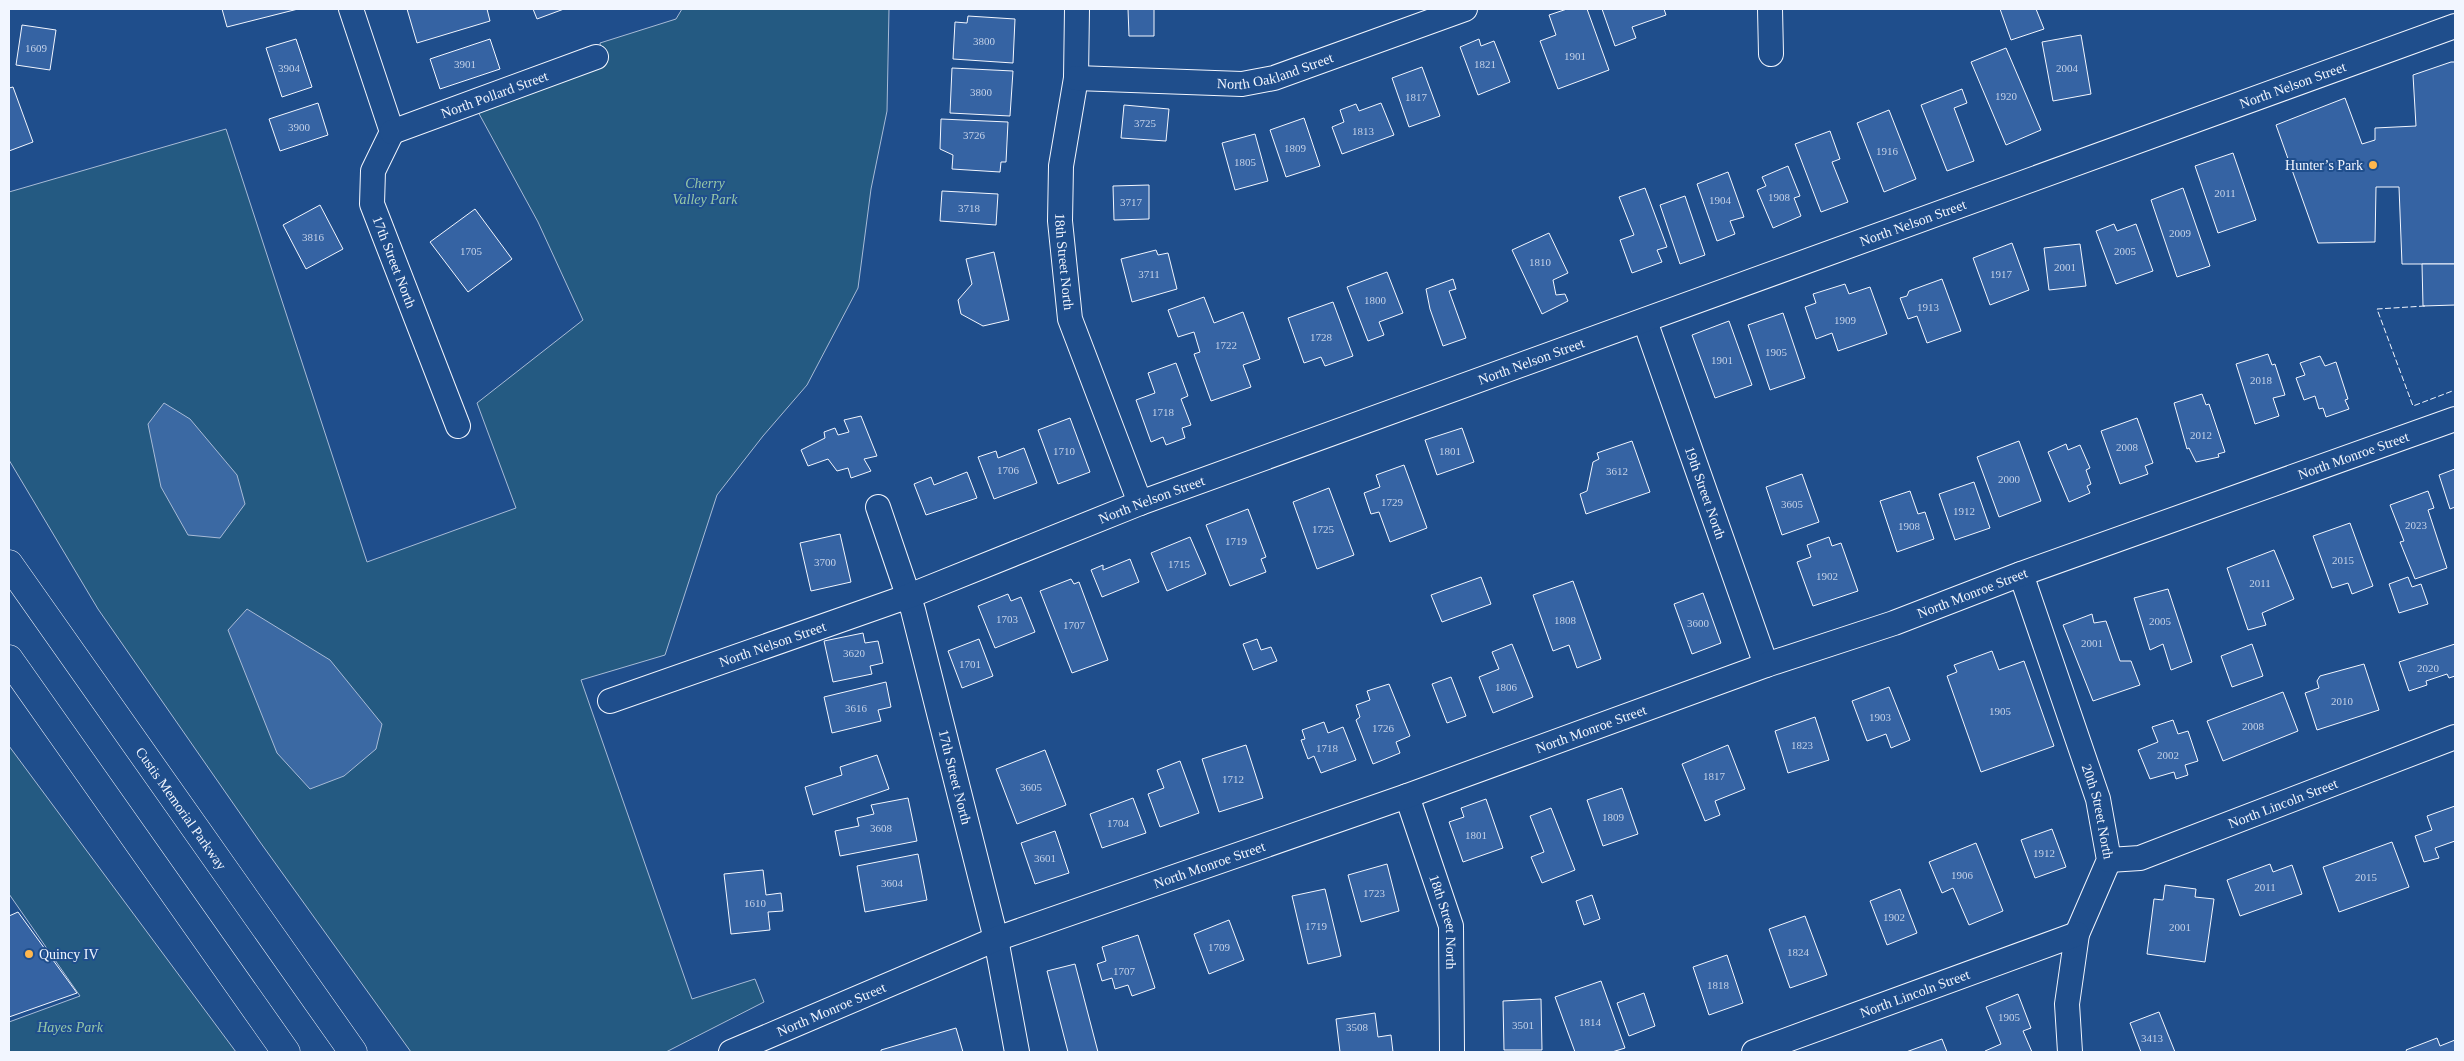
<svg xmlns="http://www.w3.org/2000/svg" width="2464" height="1061" font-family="'Times New Roman',serif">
	<rect width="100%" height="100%" fill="#1f4e8c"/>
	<g fill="#245a82" stroke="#a8bbd7">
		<path d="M682 9H889L887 111 871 189 858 288 807 385 763 436 717 495 665 655 581 680 692 999 755 979 764 1002 666 1052H411L260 842 98 609 9 460V192L226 129 367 562 516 508 477 403 583 320 538 222 477 110 603 61 600 43 676 19Z"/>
		<path d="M9 746 236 1052H9V1022L80 996 9 894Z"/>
	</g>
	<g fill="#3b69a3" stroke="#a8bbd7">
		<path d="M164 403 190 419 237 475 245 504 220 538 188 535 161 487 148 424Z"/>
		<path d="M247 609 330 660 382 724 376 749 344 776 310 789 277 753 228 630Z"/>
	</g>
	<g fill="#3563a3" stroke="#f2f6ff">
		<path d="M222 9H298L227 27Z"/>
		<path d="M407 9H487L490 21 417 43Z"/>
		<path d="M533 9H564L537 19Z"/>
		<path d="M1128 9H1154V36H1129Z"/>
		<path d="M1567 9H1587L1609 70 1558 89 1540 41 1556 35 1549 15Z"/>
		<path d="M1602 9H1664L1666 15 1632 27 1636 38 1615 46Z"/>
		<path d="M2000 9H2036L2044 29 2011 40Z"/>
		<path d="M968 16 1015 19 1013 63 953 59 955 22 967 23Z"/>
		<path d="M22 25 56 30 50 70 16 65Z"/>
		<path d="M2081 35 2091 94 2053 101 2042 42Z"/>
		<path d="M296 39 312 87 282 97 266 48Z"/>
		<path d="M490 39 500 69 440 89 430 59Z"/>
		<path d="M1479 39 1481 46 1494 41 1510 82 1478 95 1460 47Z"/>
		<path d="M2006 48 2041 130 2006 145 1971 62Z"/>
		<path d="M2451 62H2455V264H2402L2399 187H2376L2375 242 2318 243 2276 125 2345 98 2362 144 2375 140V128L2416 126 2413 75Z"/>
		<path d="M1422 67 1440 116 1409 127 1392 78Z"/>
		<path d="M952 68 1013 71 1010 116 950 113Z"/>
		<path d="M13 87 33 142 9 151V88Z"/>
		<path d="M1962 89 1967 103 1954 108 1974 161 1947 171 1921 105Z"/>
		<path d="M318 103 328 135 280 151 269 119Z"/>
		<path d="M1381 103 1394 135 1342 154 1332 127 1344 122 1340 110 1356 104 1359 111Z"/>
		<path d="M1124 105 1169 109 1166 141 1121 138Z"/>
		<path d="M1889 110 1916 179 1884 192 1857 123Z"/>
		<path d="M1304 118 1320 166 1286 177 1270 130Z"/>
		<path d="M941 119 1008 122 1006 162H1001L1000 172 952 169 953 155 940 149Z"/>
		<path d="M1830 131 1840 159 1832 162 1848 202 1821 212 1795 144Z"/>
		<path d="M1255 134 1268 181 1235 190 1222 143Z"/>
		<path d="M2233 153 2256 220 2218 233 2195 166Z"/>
		<path d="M1788 166 1800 196 1794 198 1801 216 1773 228 1757 190 1766 186 1762 177Z"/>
		<path d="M1728 172 1744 217 1730 221 1735 234 1717 241 1697 184Z"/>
		<path d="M1149 185V219L1114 220 1113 186Z"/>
		<path d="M1645 188 1667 247 1657 250 1662 262 1632 273 1620 240 1634 235 1619 197Z"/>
		<path d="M2183 188 2210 266 2177 277 2151 200Z"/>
		<path d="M942 191 998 194 996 225 940 221Z"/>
		<path d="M1685 196 1705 255 1680 264 1660 205Z"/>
		<path d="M320 205 343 249 306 269 283 225Z"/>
		<path d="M475 209 512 259 468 292 430 242Z"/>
		<path d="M2114 224 2117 231 2136 224 2153 271 2116 284 2096 231Z"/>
		<path d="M1549 233 1568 273 1553 280 1556 295 1565 294 1568 301 1542 314 1512 250Z"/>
		<path d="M2012 243 2029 290 1990 305 1973 258Z"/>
		<path d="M2080 244 2086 286 2049 290 2044 248Z"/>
		<path d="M1156 250 1158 255 1168 253 1177 289 1132 302 1121 259Z"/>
		<path d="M994 252 1009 320 983 326 961 314 958 300 972 284 966 259Z"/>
		<path d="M2422 264H2455V305L2423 306Z"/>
		<path d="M1387 272 1403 313 1379 322 1384 335 1368 341 1347 287Z"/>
		<path d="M1453 279 1456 289 1449 291 1466 338 1443 346 1430 309 1426 289Z"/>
		<path d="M1942 279 1961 331 1927 343 1917 316 1908 319 1900 298 1907 296 1909 291Z"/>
		<path d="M1845 284 1849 294 1870 287 1887 334 1838 351 1832 333 1816 339 1805 307 1816 303 1813 294Z"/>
		<path d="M1204 297 1214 323 1243 312 1260 359 1243 365 1251 387 1211 401 1194 354 1200 352 1194 332 1178 337 1168 310Z"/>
		<path d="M1333 302 1353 356 1325 366 1321 357 1304 363 1288 318Z"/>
		<path d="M1783 313 1805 378 1770 390 1748 325Z"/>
		<path d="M1729 321 1752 385 1715 398 1692 335Z"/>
		<path d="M2268 354 2272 365 2275 364 2285 395 2273 398 2279 416 2255 424 2236 364Z"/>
		<path d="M2320 356 2325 366 2336 362 2348 399 2345 400 2349 409 2326 417 2323 408 2319 409 2315 396 2304 400 2296 378 2305 375 2300 363Z"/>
		<path d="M1176 363 1188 396 1181 399 1191 425 1182 428 1185 438 1166 445 1163 437 1151 442 1136 400 1155 393 1148 373Z"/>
		<path d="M2202 394 2206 405 2209 404 2225 452 2218 454 2219 457 2196 462 2189 448 2187 449 2174 403Z"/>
		<path d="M861 416 877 456 864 459 871 471 851 478 848 468 837 471 828 459 808 466 801 450 825 438 824 432 835 428 838 435 849 432 844 420Z"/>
		<path d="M1070 418 1090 472 1058 484 1038 430Z"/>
		<path d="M2137 418 2153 463 2145 466 2148 474 2120 484 2101 431Z"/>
		<path d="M1462 428 1474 462 1437 475 1425 440Z"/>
		<path d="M1632 441 1650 492 1586 514 1580 494 1587 491 1593 462 1599 459 1597 453Z"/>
		<path d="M2019 441 2041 501 1999 517 1977 457Z"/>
		<path d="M2066 444 2068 450 2080 445 2090 468 2086 470 2091 484 2087 486 2090 493 2069 502 2048 452Z"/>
		<path d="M1024 448 1037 483 994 499 978 457 996 451 998 458Z"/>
		<path d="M1404 465 1427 528 1390 542 1379 512 1371 514 1364 493 1380 487 1376 475Z"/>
		<path d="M2455 469V507L2450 509 2439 475Z"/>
		<path d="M967 472 977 498 926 515 914 484 931 477 934 485Z"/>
		<path d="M1802 474 1819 522 1782 535 1766 487Z"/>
		<path d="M1974 482 1990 528 1955 540 1939 494Z"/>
		<path d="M1329 488 1354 555 1317 569 1293 502Z"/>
		<path d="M1910 491 1918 514 1925 512 1934 539 1897 552 1880 501Z"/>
		<path d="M2428 491 2434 508 2428 510 2447 568 2415 579 2400 542 2404 541 2390 505Z"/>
		<path d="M1248 509 1266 557 1261 559 1266 572 1230 586 1206 525Z"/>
		<path d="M2350 523 2373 586 2352 594 2348 583 2332 588 2313 536Z"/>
		<path d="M840 534 851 582 811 591 800 543Z"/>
		<path d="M1190 537 1206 574 1167 591 1151 553Z"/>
		<path d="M1829 537 1832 546 1841 543 1858 591 1813 606 1797 562 1811 557 1807 545Z"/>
		<path d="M2274 550 2294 599 2262 613 2266 625 2248 630 2227 568Z"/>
		<path d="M1130 559 1139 582 1102 597 1091 570 1103 565V570Z"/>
		<path d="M1481 577 1491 604 1442 622 1431 595Z"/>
		<path d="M2408 577 2412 587 2421 584 2428 604 2399 613 2389 584Z"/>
		<path d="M1071 579 1074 584 1079 582 1108 660 1072 673 1040 591Z"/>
		<path d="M1573 581 1601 659 1577 668 1569 645 1553 651 1533 595Z"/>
		<path d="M2168 589 2192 662 2171 670 2163 644 2150 650 2134 598Z"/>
		<path d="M1703 593 1721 643 1692 654 1674 604Z"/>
		<path d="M1008 594 1011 601 1021 597 1035 632 995 648 978 606Z"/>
		<path d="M2092 614 2094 623 2106 621 2120 661H2131L2140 685 2093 701 2063 625Z"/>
		<path d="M863 633 865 643 878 641 883 663 870 666 872 674 833 682 824 641Z"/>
		<path d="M979 639 993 676 962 688 948 651Z"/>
		<path d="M1257 639 1261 650 1271 647 1277 661 1253 670 1243 644Z"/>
		<path d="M1512 644 1533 697 1493 713 1479 677 1499 669 1492 652Z"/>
		<path d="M2252 644 2263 676 2232 687 2221 656Z"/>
		<path d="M2455 644V676L2449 678 2447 674 2426 681 2427 685 2409 691 2399 662Z"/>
		<path d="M1992 651 1999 670 2024 661 2054 746 1981 772 1947 676 1957 672 1954 665Z"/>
		<path d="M2364 664 2379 710 2317 730 2305 693 2319 688 2317 681 2320 676Z"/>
		<path d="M1451 677 1466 716 1447 723 1432 684Z"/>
		<path d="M886 682 891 707 878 710 881 721 832 733 824 697Z"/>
		<path d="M1389 684 1410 736 1396 742 1400 753 1373 764 1356 720 1360 717 1356 705 1370 700 1367 691Z"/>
		<path d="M1889 687 1910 740 1891 748 1886 734 1867 741 1852 701Z"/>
		<path d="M2283 692 2298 731 2223 761 2207 721Z"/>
		<path d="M1815 717 1829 760 1788 773 1775 731Z"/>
		<path d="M2173 720 2178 734 2188 731 2198 761 2185 765 2188 775 2176 779 2174 772 2150 779 2138 750 2158 742 2152 727Z"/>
		<path d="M1324 722 1328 733 1343 727 1356 760 1321 773 1314 756 1308 759 1301 740 1305 739 1302 730Z"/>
		<path d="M1246 745 1263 798 1219 812 1202 759Z"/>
		<path d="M1728 745 1745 789 1715 801 1720 815 1705 821 1682 764Z"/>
		<path d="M1045 750 1066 805 1017 824 996 769Z"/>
		<path d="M877 755 889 789 813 815 805 787 842 775 840 767Z"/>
		<path d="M1180 761 1199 813 1160 827 1148 794 1164 788 1157 770Z"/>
		<path d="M1622 788 1638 834 1603 846 1587 800Z"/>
		<path d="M908 798 917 841 840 856 835 831 859 826 857 818 874 814 871 805Z"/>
		<path d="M1133 798 1146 833 1102 848 1090 814Z"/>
		<path d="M1486 799 1503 848 1463 862 1449 822 1464 817 1461 808Z"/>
		<path d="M2455 806V841L2435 848 2439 858 2424 862 2415 836 2432 830 2427 816Z"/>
		<path d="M1551 808 1575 870 1542 883 1531 857 1544 852 1530 816Z"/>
		<path d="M2052 829 2066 867 2035 878 2021 840Z"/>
		<path d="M1055 831 1069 873 1035 884 1021 843Z"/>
		<path d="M2392 842 2409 887 2339 912 2323 867Z"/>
		<path d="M1976 843 2003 911 1969 925 1953 888 1942 893 1929 862Z"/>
		<path d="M918 854 927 900 865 912 857 866Z"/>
		<path d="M1387 864 1399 911 1361 922 1348 875Z"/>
		<path d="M2270 864 2273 872 2292 865 2302 894 2240 916 2227 880Z"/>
		<path d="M763 870 766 895 781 893 783 911 768 912 770 930 731 934 724 874Z"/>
		<path d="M2165 885 2196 889 2195 897 2214 899 2205 962 2147 954 2154 899 2163 900Z"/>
		<path d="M1325 889 1341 956 1308 964 1292 896Z"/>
		<path d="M1900 889 1917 933 1887 945 1870 901Z"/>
		<path d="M1592 895 1600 919 1584 925 1576 901Z"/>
		<path d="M18 912 77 993 9 1017V916Z"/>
		<path d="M1805 916 1827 975 1790 988 1769 929Z"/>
		<path d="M1229 920 1244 960 1209 974 1194 934Z"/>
		<path d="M1138 935 1155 988 1132 996 1128 985 1115 989 1112 978 1102 981 1097 964 1106 961 1102 947Z"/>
		<path d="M1727 955 1743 1003 1709 1015 1693 967Z"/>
		<path d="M1075 964 1098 1052H1068L1047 971Z"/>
		<path d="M1601 981 1625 1048 1612 1052H1575L1555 997Z"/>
		<path d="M1644 993 1655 1026 1629 1036 1617 1003Z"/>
		<path d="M2018 994 2031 1028 2023 1031 2032 1052H1986L1985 1051 2001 1044 1986 1007Z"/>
		<path d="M1541 999 1542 1050H1504L1503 1001Z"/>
		<path d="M2159 1012 2175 1052H2141L2130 1023Z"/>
		<path d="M1375 1013 1378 1037 1391 1035 1393 1052H1340L1336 1019Z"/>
		<path d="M956 1028 963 1052H881V1050Z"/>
		<path d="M2437 1038 2440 1046 2455 1040V1052H2407L2406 1050Z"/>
		<path d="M1942 1039 1947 1052H1906Z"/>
	</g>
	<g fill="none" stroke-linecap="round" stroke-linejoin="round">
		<defs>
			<g id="street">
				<path id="s1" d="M351 9 392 132 373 171 372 204 458 426"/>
				<path id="s2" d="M1077 9 1076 78 1061 166 1060 221 1070 319 1140 503"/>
				<path d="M1770 9 1771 54"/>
				<path id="s3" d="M1076 78 1242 84 1274 78 1465 9"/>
				<path id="s4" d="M392 132 596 57"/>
				<path id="s5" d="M1645 321 1766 665"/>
				<path id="s6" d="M878 507 913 610 996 939 1017 1052"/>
				<path id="s7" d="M2021 574 2098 799 2109 860 2077 934 2067 1004 2070 1052"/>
				<path id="s8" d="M610 701 909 596 1140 503 2455 26"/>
				<path id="s9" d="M1407 796 1451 926 1452 1052"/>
				<path id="s10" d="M2109 860 2140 858 2455 737"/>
				<path id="s11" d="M731 1052 996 939 1407 796 1766 665 1894 623 2021 574 2455 419"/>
				<path id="s12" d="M1754 1052 2077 934"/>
			</g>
			<g id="highway">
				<path id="s13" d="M9 564 353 1052"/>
				<path d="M9 659 286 1052"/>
			</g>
		</defs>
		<use href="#street" stroke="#f2f6ff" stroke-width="26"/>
		<use href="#highway" stroke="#f2f6ff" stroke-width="29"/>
		<use href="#street" stroke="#1f4e8c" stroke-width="24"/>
		<use href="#highway" stroke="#1f4e8c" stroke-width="28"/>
		<path stroke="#f2f6ff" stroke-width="1" stroke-dasharray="6 2.5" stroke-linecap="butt" d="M2425 306 2377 309 2413 406 2455 390"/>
	</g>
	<g fill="#ffb74d" stroke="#1f4e8c" stroke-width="2">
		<circle cx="2373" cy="165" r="5"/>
		<circle cx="29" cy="954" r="5"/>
	</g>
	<g text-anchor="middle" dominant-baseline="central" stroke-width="4" stroke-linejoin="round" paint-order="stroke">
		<g font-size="11" fill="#c3d1e8">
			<text x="984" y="41">3800</text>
			<text x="36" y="48">1609</text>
			<text x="1575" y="56">1901</text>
			<text x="465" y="64">3901</text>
			<text x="1485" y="64">1821</text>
			<text x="289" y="68">3904</text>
			<text x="2067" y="68">2004</text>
			<text x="981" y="92">3800</text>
			<text x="2006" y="96">1920</text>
			<text x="1416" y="97">1817</text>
			<text x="1145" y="123">3725</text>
			<text x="299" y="127">3900</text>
			<text x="1363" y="131">1813</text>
			<text x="974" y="135">3726</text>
			<text x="1295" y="148">1809</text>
			<text x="1887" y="151">1916</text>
			<text x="1245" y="162">1805</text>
			<text x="2225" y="193">2011</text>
			<text x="1779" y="197">1908</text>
			<text x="1720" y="200">1904</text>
			<text x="1131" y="202">3717</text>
			<text x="969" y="208">3718</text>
			<text x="2180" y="233">2009</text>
			<text x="313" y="237">3816</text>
			<text x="471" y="251">1705</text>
			<text x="2125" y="251">2005</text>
			<text x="1540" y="262">1810</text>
			<text x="2065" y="267">2001</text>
			<text x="1149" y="274">3711</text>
			<text x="2001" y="274">1917</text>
			<text x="1375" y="300">1800</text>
			<text x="1928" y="307">1913</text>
			<text x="1845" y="320">1909</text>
			<text x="1321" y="337">1728</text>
			<text x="1226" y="345">1722</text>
			<text x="1776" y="352">1905</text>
			<text x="1722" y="360">1901</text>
			<text x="2261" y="380">2018</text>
			<text x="1163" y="412">1718</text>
			<text x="2201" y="435">2012</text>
			<text x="2127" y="447">2008</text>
			<text x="1064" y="451">1710</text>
			<text x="1450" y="451">1801</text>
			<text x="1008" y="470">1706</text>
			<text x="1617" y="471">3612</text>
			<text x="2009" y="479">2000</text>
			<text x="1392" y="502">1729</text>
			<text x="1792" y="504">3605</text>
			<text x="1964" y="511">1912</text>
			<text x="2416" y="525">2023</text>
			<text x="1909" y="526">1908</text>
			<text x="1323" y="529">1725</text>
			<text x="1236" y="541">1719</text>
			<text x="2343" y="560">2015</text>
			<text x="825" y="562">3700</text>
			<text x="1179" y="564">1715</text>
			<text x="1827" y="576">1902</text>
			<text x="2260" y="583">2011</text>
			<text x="1007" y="619">1703</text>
			<text x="1565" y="620">1808</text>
			<text x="2160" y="621">2005</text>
			<text x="1698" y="623">3600</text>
			<text x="1074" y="625">1707</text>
			<text x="2092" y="643">2001</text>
			<text x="854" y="653">3620</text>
			<text x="970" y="664">1701</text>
			<text x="2428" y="668">2020</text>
			<text x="1506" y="687">1806</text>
			<text x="2342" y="701">2010</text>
			<text x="856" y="708">3616</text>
			<text x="2000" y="711">1905</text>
			<text x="1880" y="717">1903</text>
			<text x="2253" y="726">2008</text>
			<text x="1383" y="728">1726</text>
			<text x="1802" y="745">1823</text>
			<text x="1327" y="748">1718</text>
			<text x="2168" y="755">2002</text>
			<text x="1714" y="776">1817</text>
			<text x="1233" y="779">1712</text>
			<text x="1031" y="787">3605</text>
			<text x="1613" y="817">1809</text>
			<text x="1118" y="823">1704</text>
			<text x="881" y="828">3608</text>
			<text x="1476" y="835">1801</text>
			<text x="2044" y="853">1912</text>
			<text x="1045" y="858">3601</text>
			<text x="1962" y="875">1906</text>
			<text x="2366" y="877">2015</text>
			<text x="892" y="883">3604</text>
			<text x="2265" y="887">2011</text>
			<text x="1374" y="893">1723</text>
			<text x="755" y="903">1610</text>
			<text x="1894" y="917">1902</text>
			<text x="1316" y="926">1719</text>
			<text x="2180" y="927">2001</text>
			<text x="1219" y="947">1709</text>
			<text x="1798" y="952">1824</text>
			<text x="1124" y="971">1707</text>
			<text x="1718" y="985">1818</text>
			<text x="2009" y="1017">1905</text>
			<text x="1590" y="1022">1814</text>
			<text x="1523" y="1025">3501</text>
			<text x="1357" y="1027">3508</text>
			<text x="2152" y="1038">3413</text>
		</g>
		<g font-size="14" fill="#f2f6ff" stroke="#1f4e8c">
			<text stroke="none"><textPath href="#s3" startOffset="201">North Oakland Street</textPath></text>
			<text stroke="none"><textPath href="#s8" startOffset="1792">North Nelson Street</textPath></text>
			<text stroke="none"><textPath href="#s4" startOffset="109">North Pollard Street</textPath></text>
			<text stroke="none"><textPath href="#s8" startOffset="1388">North Nelson Street</textPath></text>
			<text stroke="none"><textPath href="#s1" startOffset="268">17th Street North</textPath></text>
			<text stroke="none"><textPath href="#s2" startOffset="254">18th Street North</textPath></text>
			<text stroke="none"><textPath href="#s8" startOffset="982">North Nelson Street</textPath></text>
			<text stroke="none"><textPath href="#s11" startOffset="1729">North Monroe Street</textPath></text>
			<text stroke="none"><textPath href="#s5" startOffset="182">19th Street North</textPath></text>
			<text stroke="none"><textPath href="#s8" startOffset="578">North Nelson Street</textPath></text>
			<text stroke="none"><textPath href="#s11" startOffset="1324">North Monroe Street</textPath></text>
			<text stroke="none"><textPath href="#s8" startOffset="172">North Nelson Street</textPath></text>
			<text stroke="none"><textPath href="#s11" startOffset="919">North Monroe Street</textPath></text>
			<text stroke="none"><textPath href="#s6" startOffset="281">17th Street North</textPath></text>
			<text stroke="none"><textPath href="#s10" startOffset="184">North Lincoln Street</textPath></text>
			<text stroke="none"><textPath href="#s13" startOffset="299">Custis Memorial Parkway</textPath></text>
			<text stroke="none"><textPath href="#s7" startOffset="250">20th Street North</textPath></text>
			<text stroke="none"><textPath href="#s11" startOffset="514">North Monroe Street</textPath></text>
			<text stroke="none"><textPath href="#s9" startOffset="132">18th Street North</textPath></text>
			<text stroke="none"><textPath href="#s12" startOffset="171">North Lincoln Street</textPath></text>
			<text stroke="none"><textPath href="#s11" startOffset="109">North Monroe Street</textPath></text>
		</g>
		<g font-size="14" fill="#f2f6ff" stroke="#1f4e8c" text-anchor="end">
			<text x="2363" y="165">Hunter’s Park</text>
			<text x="39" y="954" text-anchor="start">Quincy IV</text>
		</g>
		<g font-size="14" font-style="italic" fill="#97c8a6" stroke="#1f4e8c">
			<text x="705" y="183">Cherry<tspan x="705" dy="16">Valley Park</tspan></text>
			<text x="70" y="1027">Hayes Park</text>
		</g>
	</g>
	<rect width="2464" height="1061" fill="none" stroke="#f2f6ff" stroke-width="20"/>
</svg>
